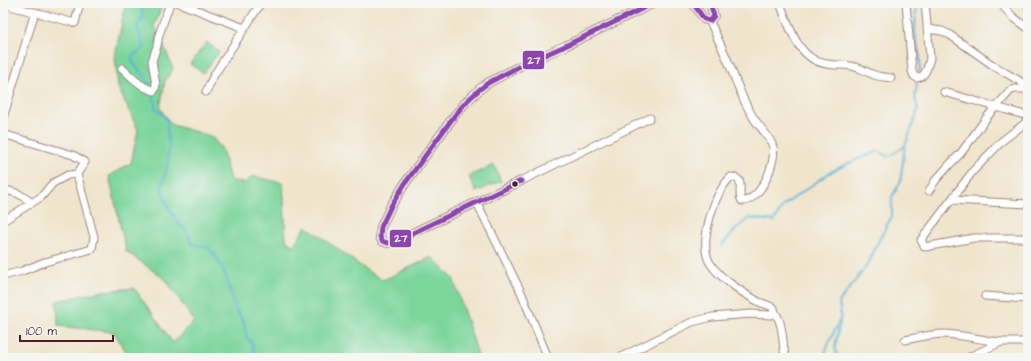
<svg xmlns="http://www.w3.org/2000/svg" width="1031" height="361" font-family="'Architects Daughter',sans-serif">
	<rect width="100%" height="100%" fill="#f6f6f2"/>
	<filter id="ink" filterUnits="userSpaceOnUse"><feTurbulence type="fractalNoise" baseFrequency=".025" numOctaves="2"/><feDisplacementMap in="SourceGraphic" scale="8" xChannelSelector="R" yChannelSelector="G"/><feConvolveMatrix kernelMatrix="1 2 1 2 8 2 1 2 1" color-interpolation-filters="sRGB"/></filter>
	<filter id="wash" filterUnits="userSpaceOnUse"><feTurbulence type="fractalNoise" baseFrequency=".012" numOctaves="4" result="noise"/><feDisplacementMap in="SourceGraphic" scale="16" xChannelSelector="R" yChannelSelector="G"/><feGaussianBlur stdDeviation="0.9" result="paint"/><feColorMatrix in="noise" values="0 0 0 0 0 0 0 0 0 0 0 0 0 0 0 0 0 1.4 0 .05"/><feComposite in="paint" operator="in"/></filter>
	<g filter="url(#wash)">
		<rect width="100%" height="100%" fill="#efe5cc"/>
		<g fill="#7bd59b" stroke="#627a63">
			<path d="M126 3H163L154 26 160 36 173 69 165 81 160 108 172 125 211 136 222 149 230 180 245 183 252 176 283 183 286 240 293 246 306 226 369 272 383 280 432 257 453 278 479 358H130L114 332 58 326 57 301 103 291 134 288 173 343 194 321 166 280 126 251 109 176 131 163 138 130 118 87 115 56Z"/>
			<path d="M207 42 219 52 203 73 190 64Z"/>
			<path d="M494 165 501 181 476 192 469 176Z"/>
		</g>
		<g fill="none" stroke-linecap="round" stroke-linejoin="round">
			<g stroke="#58b1d5" stroke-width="2">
				<path d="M143 3 142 8 143 17 137 26 144 48 132 56 133 63C140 70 146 77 150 87"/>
				<path d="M917 3C916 13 915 22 915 32 916 46 923 58 919 73"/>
				<path d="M1020 3 1028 10"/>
				<path d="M152 93 155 101V108L165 117 168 123 167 130 169 145 168 162 165 175 161 188 167 204 176 220 187 232 192 244 208 247 218 259 227 280 235 308 244 323 247 338 252 343 254 353 267 358"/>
				<path d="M721 246 737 228 749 218 774 221 784 205 829 173 851 162 879 151 888 157 905 146"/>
				<path d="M824 358 827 347 841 317 839 302 868 264 879 240 892 216V197L900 183 905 146 918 110 915 97 917 83"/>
				<path d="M838 358 835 347 840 322"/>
			</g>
		</g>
	</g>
	<g filter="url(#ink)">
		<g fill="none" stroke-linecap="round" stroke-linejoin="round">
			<defs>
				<g id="minor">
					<path d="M179 3 244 28"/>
					<path d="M780 3C789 26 798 60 827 64 836 66 846 64 855 67 861 68 866 72 872 74 878 77 885 77 891 78"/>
					<path d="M906 3 912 71 914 76 917 78C926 77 928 66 930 58L925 3"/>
					<path d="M1000 3 1013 17 1028 28"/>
					<path d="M3 4 75 23 80 3"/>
					<path d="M927 29 942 31 950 35 994 66 1028 86"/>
					<path d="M122 68C131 77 141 87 154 91L155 89 156 85 152 61 157 46 159 35 170 3"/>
					<path d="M206 92 214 75 261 3"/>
					<path d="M944 92 1028 116"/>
					<path d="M3 118 35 12"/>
					<path d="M1028 121 1002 141 973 171 921 240 925 247 974 238H1028"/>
					<path d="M3 134 73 155 85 162 77 174 94 237 92 249 45 262 22 271 3 276"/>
					<path d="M521 181 650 118"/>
					<path d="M3 189 19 194 31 202"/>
					<path d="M929 191 935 181 950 164 961 153 987 117 1011 90 1016 89H1028"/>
					<path d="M952 200 1028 204"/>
					<path d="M477 203 521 292 548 358"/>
					<path d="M3 221 41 197 53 183 68 175 77 174"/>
					<path d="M985 296 1028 299"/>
					<path d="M774 311C785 325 781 343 786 358"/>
					<path d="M905 340C919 337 932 334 945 334 964 335 982 340 1000 342 1009 342 1019 342 1028 342"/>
					<path d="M619 358 692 322 712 317 751 314 771 315C774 313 775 311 774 308 769 305 764 304 759 302 744 294 711 273 707 256 704 245 707 228 710 217 714 203 720 187 731 177 747 178 736 193 742 201 760 202 777 162 773 147 771 137 758 126 753 117 747 107 742 97 738 86 735 80 733 73 730 66 724 51 716 36 710 21"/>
					<path d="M967 358 1001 342"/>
				</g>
				<g id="tertiary">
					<path d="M693 3 704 19 710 21 714 16 710 3"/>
					<path d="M521 181 396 241 388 243 382 241 380 237 381 227 391 206 406 182 455 115 467 101 480 89 488 83 520 66 565 46 654 3"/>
				</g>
			</defs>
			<use href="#minor" stroke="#9c827c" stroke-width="9"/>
			<use href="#tertiary" stroke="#9c827c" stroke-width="10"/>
			<use href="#minor" stroke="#fff" stroke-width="7"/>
			<use href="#tertiary" stroke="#fff" stroke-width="8"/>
			<defs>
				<g id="bus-1">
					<path d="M693 3 704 19 710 21 714 16 710 3"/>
					<path d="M521 181 396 241 388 243 382 241 380 237 381 227 391 206 406 182 455 115 467 101 480 89 488 83 520 66 565 46 654 3"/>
				</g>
			</defs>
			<use href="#bus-1" stroke="#f6f6f2" stroke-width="8"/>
			<use href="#bus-1" stroke="#8e44ad" stroke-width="5"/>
		</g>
	</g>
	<circle fill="#4a1f2b" stroke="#f6f6f2" stroke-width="1.5" cx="515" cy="184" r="3.5"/>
	<g stroke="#f6f6f2" stroke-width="1.5">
		<rect x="522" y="50" width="23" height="20" rx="4" fill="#8e44ad"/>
		<rect x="389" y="229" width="23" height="19" rx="4" fill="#8e44ad"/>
	</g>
	<g font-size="11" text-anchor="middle" font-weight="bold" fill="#fff">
		<text x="534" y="64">27</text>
		<text x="401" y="242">27</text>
	</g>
	<rect width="1031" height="361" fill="none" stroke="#f6f6f2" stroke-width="16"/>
	<path d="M20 335v6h93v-6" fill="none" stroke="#4a1f2b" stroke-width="2"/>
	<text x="26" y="335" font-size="12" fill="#4a1f2b" stroke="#f6f6f2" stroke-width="3" paint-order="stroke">100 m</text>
</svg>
